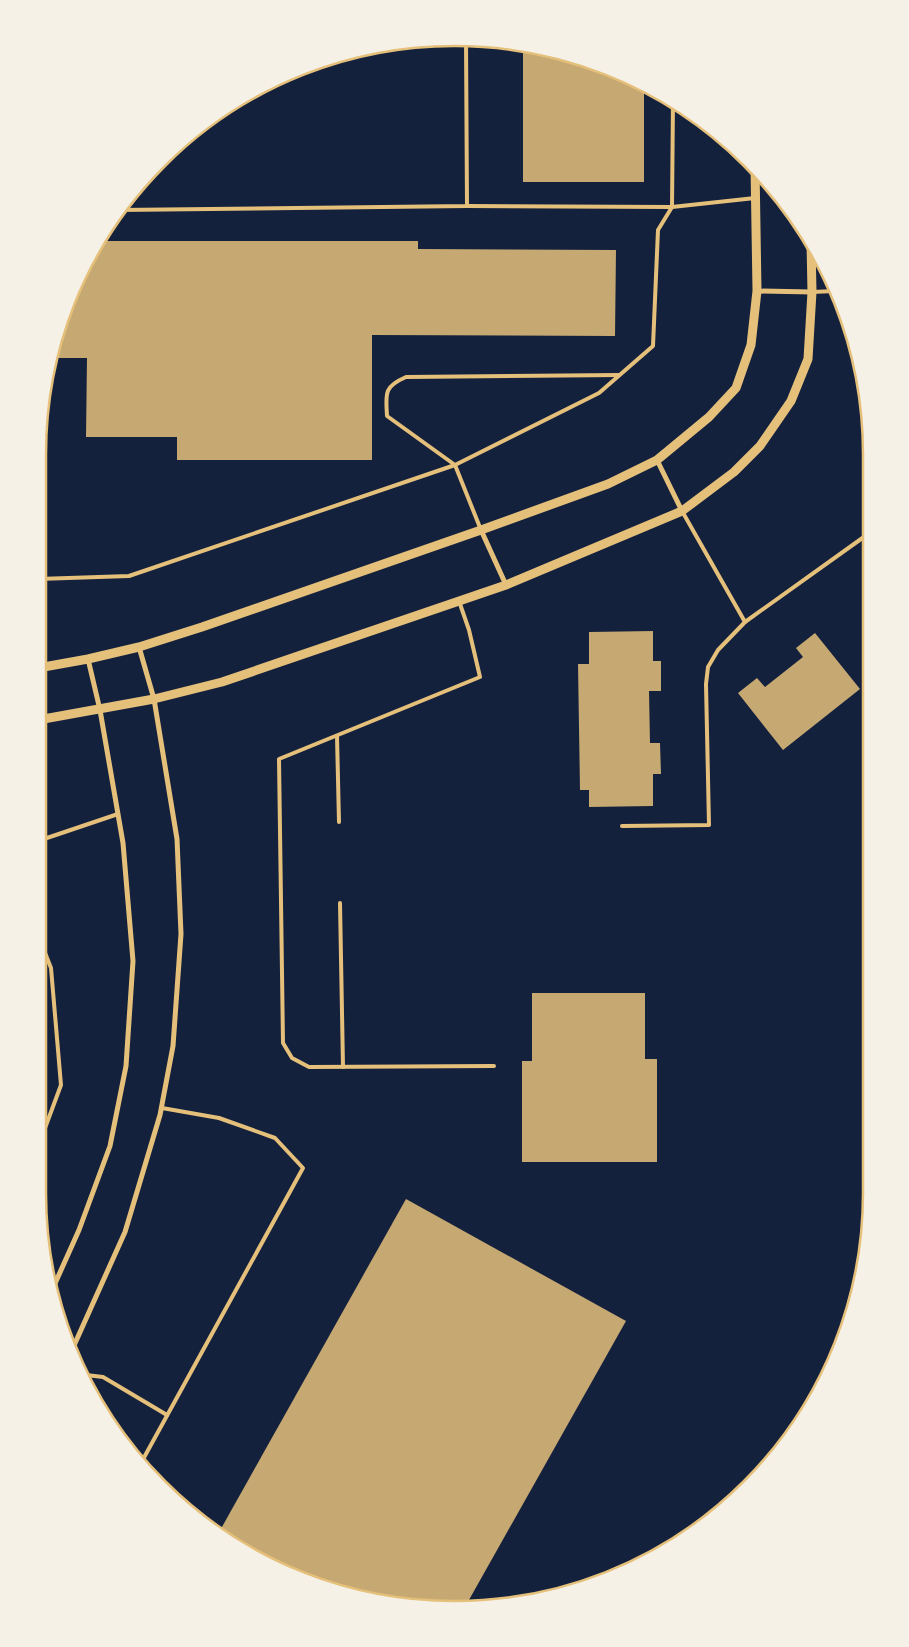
<svg xmlns="http://www.w3.org/2000/svg" width="909" height="1647" font-family="Cabin,sans-serif">
	<rect width="100%" height="100%" fill="#14213d"/>
	<g fill="#c6a872">
		<path d="M523 44 588 60 644 85V182H523Z"/>
		<path d="M97 241H418V249L616 250 615 336 372 335V460H177V437H86L87 358H50L52 346 93 246Z"/>
		<path d="M653 631V661H661V691H649L650 743H660L661 774H653V806L589 807V790H580L578 664H589V632Z"/>
		<path d="M815 633 860 689 783 750 738 693 757 678 765 687 803 657 796 648Z"/>
		<path d="M532 993H645V1059H657V1162H522V1061H532Z"/>
		<path d="M406 1199 626 1321 465 1607 347 1595 223 1539 218 1534Z"/>
	</g>
	<g fill="none" stroke-linecap="round" stroke-linejoin="round">
		<g stroke="#e5c07b" stroke-width="4">
			<path d="M467 206 672 207 755 198"/>
			<path d="M119 210 467 206 466 40"/>
			<path d="M812 292 835 291"/>
			<path d="M455 465 387 416C386 394 383 387 406 377L619 375"/>
			<path d="M682 511 745 622 868 534"/>
			<path d="M481 530 455 465 599 393 653 346 658 230 672 207 673 101"/>
			<path d="M38 579 129 576 455 465"/>
			<path d="M459 601 469 630 480 677 279 759 283 1043 292 1058 309 1067 494 1066"/>
			<path d="M337 736 339 822"/>
			<path d="M622 826 709 825 706 684 708 667 718 650 745 622"/>
			<path d="M38 841 118 814"/>
			<path d="M340 903 343 1067"/>
			<path d="M38 1147 61 1085 51 968 38 935"/>
			<path d="M86 1375 103 1377 167 1415"/>
			<path d="M141 1463 303 1168 275 1138 219 1118 162 1108"/>
		</g>
		<g stroke="#e5c07b" stroke-width="5">
			<path d="M757 291 812 292"/>
			<path d="M657 460 682 511"/>
			<path d="M481 530 506 585"/>
			<path d="M53 1288 79 1230 110 1146 126 1066 133 961 123 843 100 710 88 659"/>
			<path d="M72 1350 125 1232 160 1115 173 1046 181 934 177 839 154 699 139 647"/>
		</g>
		<g stroke="#e5c07b" stroke-width="9">
			<path d="M38 668 88 659 139 647 202 627 481 530 608 484 657 460 709 417 736 388 751 345 757 291 755 166"/>
			<path d="M38 720 154 699 222 682 506 585 682 511 734 472 760 446 791 401 808 359 812 292 811 242"/>
		</g>
	</g>
	<path d="M0 0H909V1647H0ZM454 46H455A408 408 0 0 1 863 454V1193A408 408 0 0 1 455 1601H454A408 408 0 0 1 46 1193V454A408 408 0 0 1 454 46Z" fill="#f6f1e7" fill-rule="evenodd"/>
	<path fill="none" stroke="#e5c07b" stroke-width="2.5" d="M454 46H455A408 408 0 0 1 863 454V1193A408 408 0 0 1 455 1601H454A408 408 0 0 1 46 1193V454A408 408 0 0 1 454 46Z"/>
</svg>
